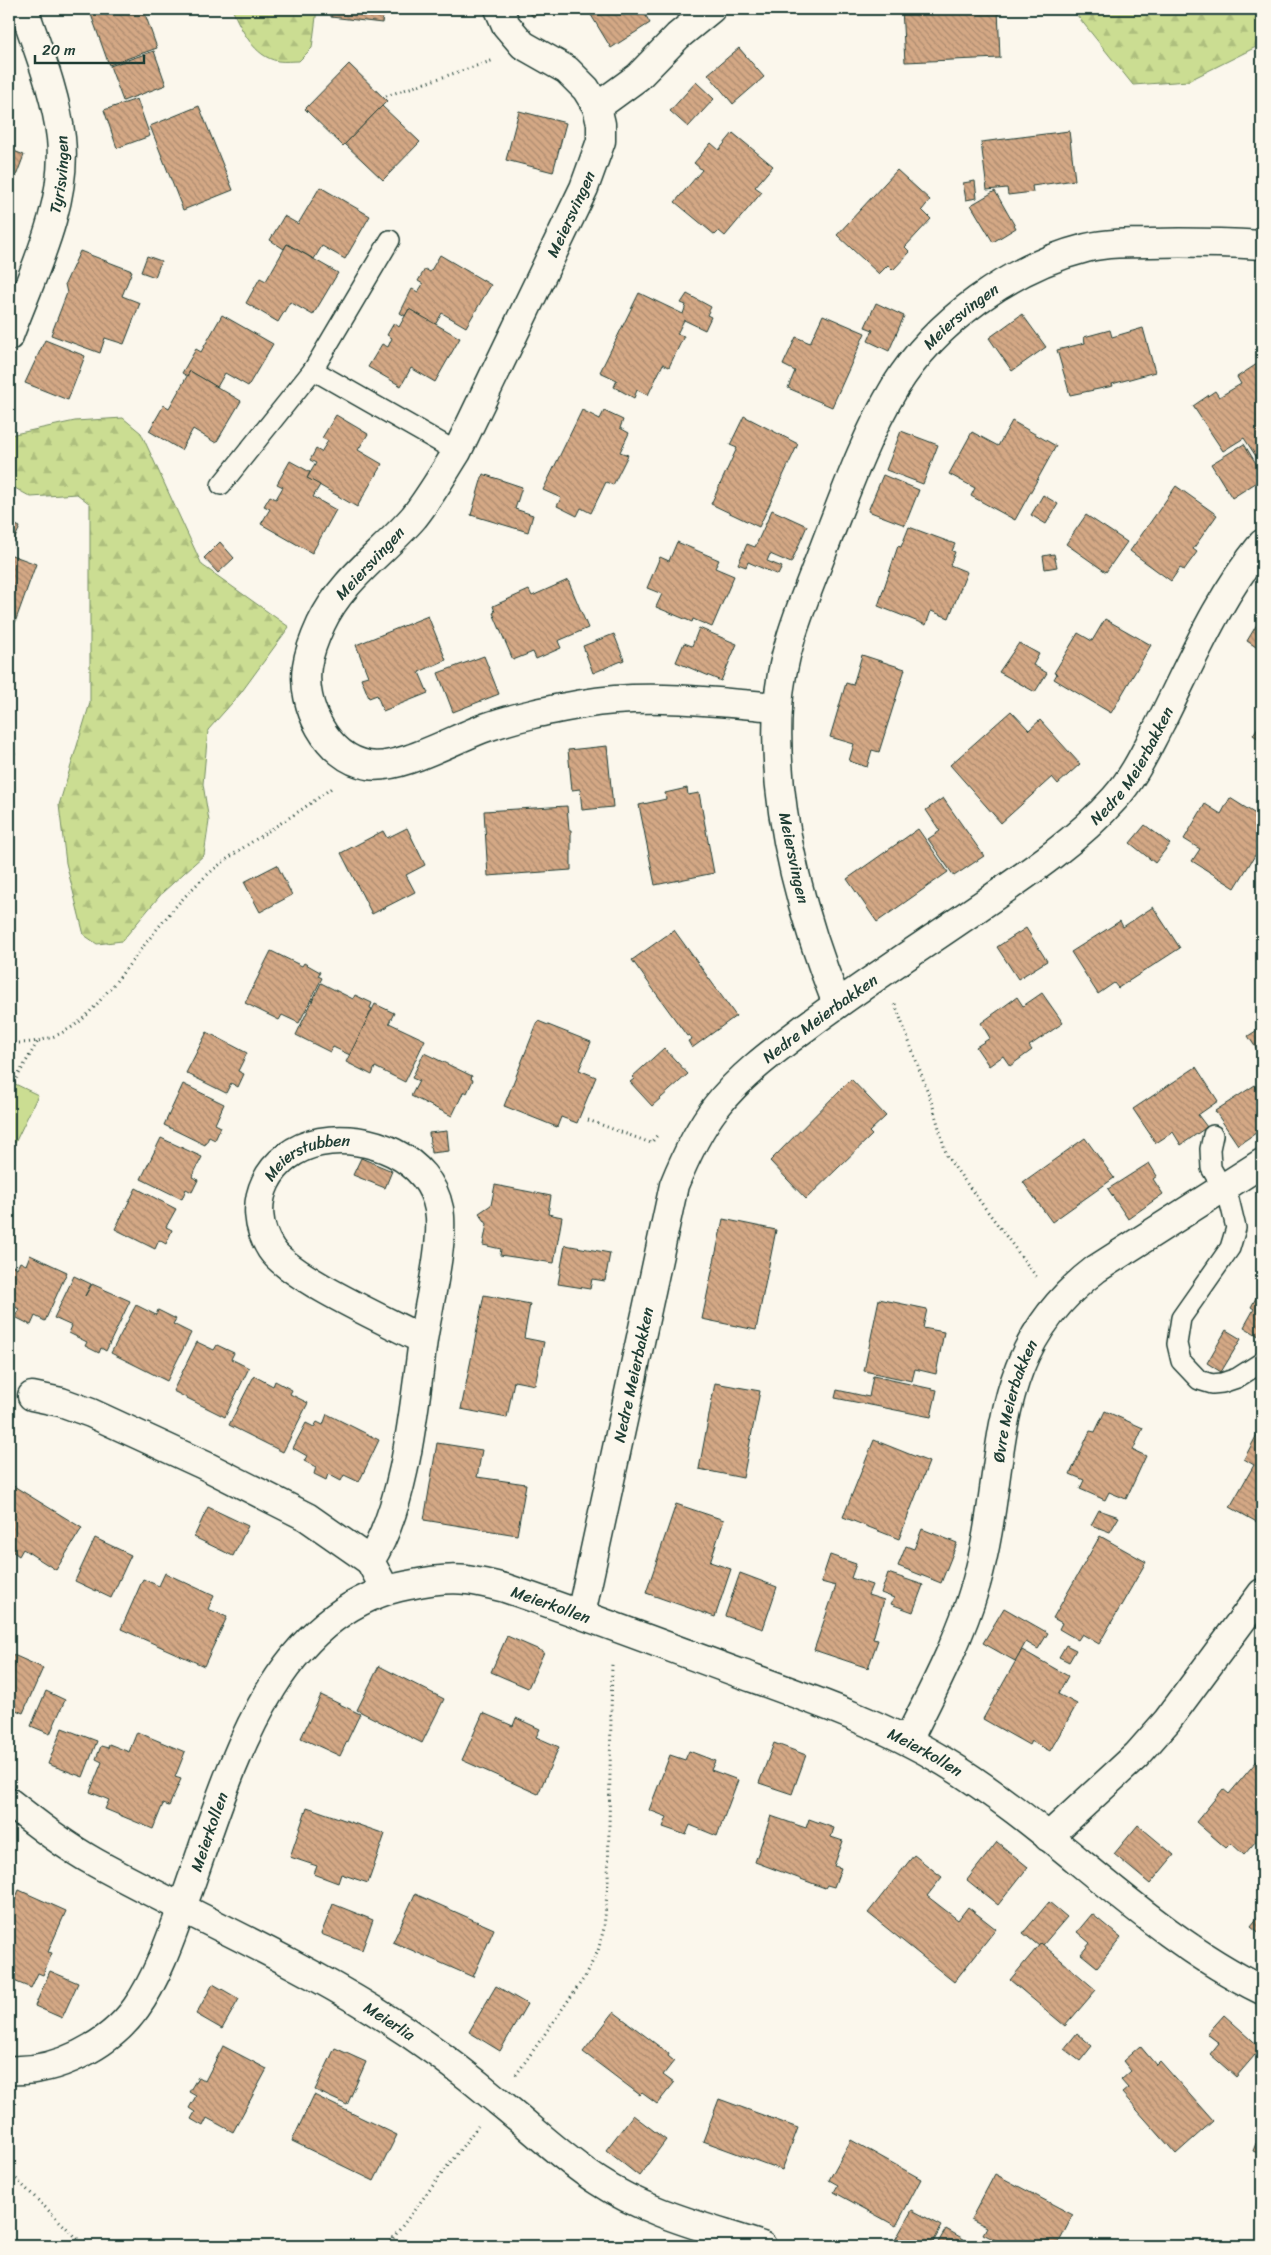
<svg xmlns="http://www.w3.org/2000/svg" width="1271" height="2255" font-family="Sriracha,sans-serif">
	<defs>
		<pattern id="forest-firs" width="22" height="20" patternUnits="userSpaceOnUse" patternTransform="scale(1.25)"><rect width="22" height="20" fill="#cbdd92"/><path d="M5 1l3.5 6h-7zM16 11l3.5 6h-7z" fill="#aebf7e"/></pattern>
		<pattern id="building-back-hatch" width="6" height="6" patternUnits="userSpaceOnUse" patternTransform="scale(1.25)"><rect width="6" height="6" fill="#d4a885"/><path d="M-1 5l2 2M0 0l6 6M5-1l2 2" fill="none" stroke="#ab8a6e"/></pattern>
	</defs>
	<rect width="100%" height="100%" fill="#fbf7ec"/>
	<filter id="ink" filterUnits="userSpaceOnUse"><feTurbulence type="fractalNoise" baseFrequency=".02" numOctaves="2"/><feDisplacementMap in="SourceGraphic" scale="10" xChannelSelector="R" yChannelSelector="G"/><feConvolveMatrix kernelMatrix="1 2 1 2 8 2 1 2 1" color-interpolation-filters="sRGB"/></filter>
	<g filter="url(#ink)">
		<path fill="#cbdd92" stroke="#758d63" d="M9 1081 38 1095 15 1143 9 1140Z"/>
		<g fill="url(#forest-firs)" stroke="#758d63">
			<path d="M232 9H317L312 48 299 61C292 61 285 62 278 61 254 57 241 29 232 9Z"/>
			<path d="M1072 9H1262V44L1188 81 1133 85Z"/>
			<path d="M123 418 141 433 202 565 289 627 240 694 208 730 203 784 209 821 204 855 163 892 122 941 97 944 84 935 66 863 59 805 90 703V504L77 494 31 497 13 487 9 479V441L10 435 75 421Z"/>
		</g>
		<g fill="url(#building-back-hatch)" stroke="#1f3d34">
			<path d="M89 9H151L144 11 157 48 109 65Z"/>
			<path d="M331 9H384L382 23 331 17Z"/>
			<path d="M527 9H544L533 17Z"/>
			<path d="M601 9H642L650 23 611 48 591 15Z"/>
			<path d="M902 9H998L1000 58 905 62Z"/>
			<path d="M739 48 764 77 733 104 708 74Z"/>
			<path d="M154 51 166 85 123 101 110 66Z"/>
			<path d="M349 64 387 101 343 146 305 109Z"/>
			<path d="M696 82 714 99 688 127 670 111Z"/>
			<path d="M137 99 150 136 117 148 104 110Z"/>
			<path d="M199 106 233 190 183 210 150 126Z"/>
			<path d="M382 106 420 142 383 180 345 144Z"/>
			<path d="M519 111 566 123 553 172 506 160Z"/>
			<path d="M1069 131 1075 180 1032 186 1033 192 1008 195 1007 188 987 190 981 142Z"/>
			<path d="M733 133 773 166 755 187 762 192 725 236 719 231 715 235 675 202 702 170 694 163 711 143 719 150Z"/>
			<path d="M9 149 24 155 10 192 9 191Z"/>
			<path d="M897 170 930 200 922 210 931 219 905 247 910 252 893 270 888 265 879 274 837 235Z"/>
			<path d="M975 181 977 198 966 200 963 183Z"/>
			<path d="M320 187 370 216 345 259 322 246 314 259 287 244 284 249 270 240 284 216 298 224Z"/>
			<path d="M995 191 1016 228 993 242 971 205Z"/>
			<path d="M287 244 338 273 313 315 290 302 278 322 246 303 260 278 266 281Z"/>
			<path d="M80 251 132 271 122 296 140 303 124 344 105 338 100 353 51 335 67 293 65 284Z"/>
			<path d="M440 255 491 285 466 327 442 313 435 325 409 309 405 316 400 313 412 289 418 292 423 284 418 281 425 269 430 272Z"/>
			<path d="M147 256 161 261 155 277 141 272Z"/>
			<path d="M639 293 683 314 686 305 681 303 687 294 711 307 707 315 711 317 705 330 684 320 677 334 684 336 669 367 663 364 648 395 637 390 634 398 614 387 617 380 600 372Z"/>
			<path d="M876 303 904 316 889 351 868 341 873 330 865 327Z"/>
			<path d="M409 309 460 338 435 382 411 368 401 386 368 367 382 344 388 347 392 338 387 335 394 323 399 327Z"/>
			<path d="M1022 314 1046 347 1012 371 989 338Z"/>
			<path d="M222 315 273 344 248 386 225 373 217 387 190 371 187 376 182 373 196 349 201 352Z"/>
			<path d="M823 315 865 333 832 407 788 388 795 371 783 365 796 337 810 343Z"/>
			<path d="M1143 328 1155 372 1112 384 1113 386 1070 395 1057 350 1085 343 1084 337 1110 330 1112 337Z"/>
			<path d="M45 340 85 356 68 400 25 383Z"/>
			<path d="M1257 364 1262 371 1261 464 1244 438 1223 451 1193 406 1215 391 1219 397 1241 384 1237 377Z"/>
			<path d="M190 371 241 401 216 443 193 429 181 450 149 431 164 405 169 408Z"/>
			<path d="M582 410 600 419 604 411 623 420 620 428 629 433 620 452 628 455 613 485 606 482 591 513 581 508 577 516 557 506 561 498 543 490Z"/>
			<path d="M336 415 368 434 358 450 382 464 357 507 307 478 316 463 310 460 316 449 321 452 328 441 322 438Z"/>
			<path d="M744 416 798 444 759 527 711 504 737 448 730 445Z"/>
			<path d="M1012 421 1056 446 1015 520 971 496 975 488 949 474 972 432 998 446Z"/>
			<path d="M901 431 938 445 923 484 886 470Z"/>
			<path d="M1244 444 1262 473V479L1232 498 1211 464Z"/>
			<path d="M290 461 310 472 307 478 320 485 313 497 336 510 312 553 261 524 270 509 264 506 270 496 276 499 283 487 277 484Z"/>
			<path d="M483 474 522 487 515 509 533 515 528 532 471 515Z"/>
			<path d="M883 475 919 490 905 525 868 511Z"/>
			<path d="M1176 486 1217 515 1193 549 1197 552 1184 570 1180 568 1171 581 1130 551Z"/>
			<path d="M1043 495 1058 504 1046 524 1031 515Z"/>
			<path d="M772 510 807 526 791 563 770 554 767 561 782 567 778 575 748 562 746 567 738 564 747 544 755 547Z"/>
			<path d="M1086 515 1127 542 1106 572 1066 544Z"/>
			<path d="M9 522 20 527 10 549 9 548Z"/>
			<path d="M909 527 955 544 952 551 955 552 950 565 967 572 949 618 931 611 926 625 878 606 898 546 901 547Z"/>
			<path d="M220 542 234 558 218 573 204 558Z"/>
			<path d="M677 542 719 560 715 568 734 576 712 627 693 619 692 622 656 607 662 594 647 588 660 557 669 561Z"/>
			<path d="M9 554 36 564 9 639Z"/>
			<path d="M1054 554 1057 567 1045 569 1043 556Z"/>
			<path d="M568 580 588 628 558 641 561 648 536 659 533 652 513 660 493 613 495 612 493 606 529 590 532 596Z"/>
			<path d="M428 616 446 660 419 672 428 693 383 711 377 695 369 698 361 678 368 676 356 645Z"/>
			<path d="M1262 616V651L1247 641Z"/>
			<path d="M1105 619 1151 645 1111 713 1054 679 1057 674 1054 673 1078 633 1092 641Z"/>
			<path d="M699 628 737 644 721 681 676 662 684 643 692 646Z"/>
			<path d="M614 634 624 660 593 673 583 646Z"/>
			<path d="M1019 643 1039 654 1033 665 1047 673 1035 692 999 672Z"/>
			<path d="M862 655 905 669 879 752 872 750 867 767 849 761 854 744 830 737 846 683 853 685Z"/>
			<path d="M484 656 499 694 453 712 438 673Z"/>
			<path d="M1011 711 1029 730 1040 720 1080 764 1058 784 1052 777 1001 823 950 765Z"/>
			<path d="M1262 721V741L1253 735Z"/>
			<path d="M607 746 613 807 582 810 580 789 572 790 568 750Z"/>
			<path d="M9 752 15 753 9 777Z"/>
			<path d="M687 788 688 795 699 793 714 873 655 885 639 805 666 799 665 793Z"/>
			<path d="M943 798 984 856 954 876 928 839 940 831 926 810Z"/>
			<path d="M1230 798 1262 818V844L1235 888 1192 861 1200 849 1184 839 1205 804 1221 814Z"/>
			<path d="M567 806 569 830H571V870L488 876 484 811Z"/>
			<path d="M1145 825 1170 844 1155 863 1130 843Z"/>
			<path d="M407 828 425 865 406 875 415 892 372 914 341 853 383 831 387 838Z"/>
			<path d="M918 829 948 872 877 922 847 879Z"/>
			<path d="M277 865 292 895 260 912 244 882Z"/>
			<path d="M1153 907 1180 948 1118 988 1114 983 1098 994 1071 952 1120 921 1123 927Z"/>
			<path d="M1026 928 1047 961 1018 979 997 947Z"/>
			<path d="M674 930 736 1016 692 1048 688 1041 692 1039 689 1035 687 1036 632 960Z"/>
			<path d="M271 951 302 966 304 963 320 972 318 976 322 978 299 1023 282 1015 279 1020 245 1003Z"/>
			<path d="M321 983 353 999 355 995 372 1003 370 1008 372 1009 350 1055 333 1047 330 1052 296 1035Z"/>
			<path d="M1042 993 1063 1023 1029 1046 1032 1050 1010 1066 1003 1056 989 1066 976 1047 990 1038 981 1023 1017 997 1023 1006Z"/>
			<path d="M375 1004 394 1013 389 1023 425 1040 405 1082 375 1067 372 1075 346 1062Z"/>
			<path d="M538 1021 591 1042 579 1070 596 1077 577 1123 561 1117 557 1127 504 1106Z"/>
			<path d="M1262 1027V1069L1257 1061 1262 1057 1248 1036Z"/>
			<path d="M207 1032 247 1053 238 1071 244 1074 238 1087 231 1083 226 1093 186 1073Z"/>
			<path d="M664 1048 688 1074 652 1106 630 1082 634 1079 632 1077Z"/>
			<path d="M424 1053 472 1076 471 1079 473 1080 467 1093 464 1091 452 1116 411 1096 419 1081 412 1078Z"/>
			<path d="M1196 1067 1218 1101 1198 1115 1207 1127 1181 1145 1173 1132 1156 1143 1133 1109Z"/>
			<path d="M851 1079 886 1116 869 1132 872 1135 806 1199 770 1161Z"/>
			<path d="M183 1084 224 1104 215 1124 221 1127 215 1140 209 1137 205 1145 164 1125Z"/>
			<path d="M1255 1085 1262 1097V1129L1238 1145 1215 1111Z"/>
			<path d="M447 1131 449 1151 431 1153 429 1133Z"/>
			<path d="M161 1138 202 1157 192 1177 198 1180 192 1192 186 1189 182 1199 141 1179Z"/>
			<path d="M1085 1138 1114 1178 1052 1222 1023 1182Z"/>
			<path d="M361 1158 392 1171 385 1188 353 1175Z"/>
			<path d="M1149 1163 1157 1176 1153 1179 1163 1194 1128 1219 1108 1189Z"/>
			<path d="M495 1185 551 1196 548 1214 562 1217 554 1263 500 1255 501 1249 483 1245 487 1224 479 1213 491 1205Z"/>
			<path d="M136 1188 176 1209 166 1227 172 1230 166 1244 159 1240 155 1249 115 1229Z"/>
			<path d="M723 1219 776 1230 756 1330 702 1319Z"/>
			<path d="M565 1245 610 1253 605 1281 592 1279 590 1289 558 1284Z"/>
			<path d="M30 1255 67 1272 45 1321 35 1316 31 1325 15 1317 19 1309 9 1304V1264L17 1268 20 1262 26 1265Z"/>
			<path d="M74 1276 91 1284 85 1296 92 1284 130 1301 106 1351 101 1348 99 1353 85 1346 87 1342 69 1333 72 1326 54 1318Z"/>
			<path d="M1262 1287V1338L1244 1327 1254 1309 1251 1307Z"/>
			<path d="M484 1295 530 1304 524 1338 544 1342 535 1385 514 1381 507 1418 461 1409Z"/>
			<path d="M879 1299 927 1309 923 1328 944 1332 936 1374 915 1369 912 1381 864 1371Z"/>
			<path d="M136 1305 156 1315 158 1310 176 1319 173 1324 191 1333 167 1381 111 1353Z"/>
			<path d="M1226 1330 1241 1339 1221 1372 1207 1363Z"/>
			<path d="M197 1342 214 1350 217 1345 234 1353 231 1359 249 1368 225 1417 173 1391Z"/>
			<path d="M254 1376 273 1386 275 1381 292 1390 290 1394 308 1403 283 1452 229 1425Z"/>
			<path d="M873 1376 937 1390 931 1417 835 1398 837 1390 869 1397Z"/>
			<path d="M715 1383 760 1391 743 1478 699 1469Z"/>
			<path d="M1105 1411 1143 1428 1133 1450 1146 1456 1126 1499 1109 1492 1105 1500 1080 1489 1084 1480 1070 1474 1090 1431 1095 1432Z"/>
			<path d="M327 1414 379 1440 359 1482 344 1475 341 1481 328 1474 326 1480 314 1474 316 1467 304 1461 307 1456 293 1448 306 1423 314 1427 317 1422 323 1425Z"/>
			<path d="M1262 1420V1525L1230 1507 1254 1465 1244 1459 1260 1429 1258 1428Z"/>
			<path d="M874 1440 929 1462 899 1539 843 1517Z"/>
			<path d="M437 1443 482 1450 477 1477 526 1484 517 1535 424 1520Z"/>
			<path d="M12 1485 82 1528 56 1570 23 1549 19 1556 9 1549V1491Z"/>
			<path d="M676 1504 724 1520 710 1562 731 1569 715 1617 646 1593Z"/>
			<path d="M208 1507 248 1526 233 1556 194 1537Z"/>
			<path d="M1099 1510 1119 1517 1110 1532 1091 1525Z"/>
			<path d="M922 1529 957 1543 941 1583 898 1566 906 1546 914 1549Z"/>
			<path d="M1100 1536 1146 1562 1099 1644 1082 1634 1078 1640 1059 1629 1062 1623 1053 1618Z"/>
			<path d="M95 1538 131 1555 111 1598 75 1581Z"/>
			<path d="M830 1555 856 1564 851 1578 872 1585 868 1595 884 1600 873 1639 878 1640 868 1668 814 1650 836 1586 821 1582Z"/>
			<path d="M165 1573 214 1596 208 1609 227 1617 204 1666 121 1629 143 1579 159 1586Z"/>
			<path d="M740 1573 777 1587 763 1629 725 1616Z"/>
			<path d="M888 1573 923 1585 913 1612 891 1604 894 1598 881 1593Z"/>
			<path d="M1004 1608 1048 1633 1038 1649 1026 1642 1015 1661 983 1643Z"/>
			<path d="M507 1636 544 1652 528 1688 491 1672Z"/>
			<path d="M1066 1645 1076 1650 1069 1662 1059 1657Z"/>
			<path d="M1022 1650 1068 1676 1058 1694 1077 1704 1050 1751 1031 1741 1029 1745 983 1719Z"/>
			<path d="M9 1653 43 1668 23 1713 9 1707Z"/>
			<path d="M379 1666 444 1699 422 1743 357 1710Z"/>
			<path d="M46 1691 65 1700 50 1734 31 1726Z"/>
			<path d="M321 1695 360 1714 340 1756 301 1738Z"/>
			<path d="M483 1713 513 1726 516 1718 540 1729 536 1737 559 1747 538 1794 462 1760Z"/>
			<path d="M62 1728 97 1741 83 1777 48 1764Z"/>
			<path d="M137 1732 185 1752 175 1777 181 1779 169 1806 163 1804 153 1829 105 1809 109 1800 90 1792 102 1762 96 1759 101 1746 108 1748 109 1744 129 1752Z"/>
			<path d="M774 1743 806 1755 792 1794 759 1783Z"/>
			<path d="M689 1751 715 1761 711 1770 738 1780 717 1836 690 1825 686 1835 663 1827 667 1817 649 1810 670 1755 685 1760Z"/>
			<path d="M1262 1755V1834L1244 1855 1231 1843 1226 1848 1196 1822 1223 1789 1229 1794Z"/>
			<path d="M307 1807 385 1834 368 1883 341 1874 338 1883 314 1874 317 1866 290 1857Z"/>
			<path d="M771 1816 806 1828 809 1819 834 1828 831 1837 843 1841 834 1866 841 1868 834 1887 827 1885 825 1888 755 1862Z"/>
			<path d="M1138 1825 1174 1855 1150 1884 1114 1854Z"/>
			<path d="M997 1842 1028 1867 998 1905 967 1880Z"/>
			<path d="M914 1855 942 1877 927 1896 958 1920 968 1907 996 1929 954 1982 868 1913Z"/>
			<path d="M19 1890 66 1911 48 1952 52 1953 43 1975 38 1973 31 1988 9 1979V1914Z"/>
			<path d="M415 1894 494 1929 473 1977 393 1942Z"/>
			<path d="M1049 1902 1067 1917 1043 1945 1041 1943 1039 1946 1023 1933Z"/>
			<path d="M333 1904 373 1920 362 1950 321 1934Z"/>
			<path d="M1262 1912V1935L1251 1926Z"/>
			<path d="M1092 1914 1121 1938 1097 1967 1081 1954 1090 1943 1077 1932Z"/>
			<path d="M1041 1943 1096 1990 1065 2026 1010 1980Z"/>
			<path d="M50 1971 78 1983 62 2018 35 2006Z"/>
			<path d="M213 1984 239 1999 222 2029 196 2014Z"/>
			<path d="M496 1986 527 2004 500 2051 469 2032Z"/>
			<path d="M614 2012 669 2054 668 2056 674 2061 663 2075 674 2083 657 2104 642 2093 640 2095 583 2052Z"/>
			<path d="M1224 2015 1261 2048 1236 2077 1210 2054 1219 2043 1207 2034Z"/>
			<path d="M1077 2033 1092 2046 1080 2061 1064 2049Z"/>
			<path d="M223 2046 267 2069 233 2132 207 2118 203 2126 191 2119 195 2112 189 2108 196 2096 189 2092 198 2077 205 2081Z"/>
			<path d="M1140 2046 1156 2065 1160 2061 1213 2121 1176 2154 1122 2093 1128 2088 1121 2080 1131 2071 1123 2061Z"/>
			<path d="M335 2048 366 2062 347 2105 315 2090Z"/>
			<path d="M314 2095 397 2135 374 2181 292 2141Z"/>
			<path d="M719 2099 798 2128 782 2170 703 2141Z"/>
			<path d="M633 2115 666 2140 639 2176 606 2150Z"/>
			<path d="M1262 2128V2155L1253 2151Z"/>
			<path d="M851 2140 921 2179 896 2226 834 2192 838 2185 829 2180Z"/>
			<path d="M995 2174 1073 2215 1057 2246H1007L983 2234 987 2227 971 2219Z"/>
			<path d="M912 2210 942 2226 931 2246H902L894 2242Z"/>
			<path d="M946 2229 976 2246H936Z"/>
		</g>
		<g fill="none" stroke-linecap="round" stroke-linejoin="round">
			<defs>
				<g id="service">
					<path d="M313 370 457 452"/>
					<path d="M221 485 313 370 390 240"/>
					<path d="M1213 1135 1210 1149 1211 1168 1229 1199 1236 1228 1230 1248 1181 1318 1177 1344 1181 1361 1199 1380 1212 1384 1222 1383 1237 1378 1262 1362"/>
				</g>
				<g id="minor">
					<path d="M499 9 506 25 523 45 567 70 586 89 597 107"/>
					<path d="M711 9 678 36 638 77 597 107 601 124V141L584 188 457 452C443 474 430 497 414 517 383 553 342 579 321 624 315 637 309 652 307 666 301 705 327 758 368 765 399 771 457 737 487 727 518 716 551 710 583 704 646 693 714 702 778 707"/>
					<path id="s1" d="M9 336C32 274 68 205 61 138 56 94 38 50 24 9"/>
					<path id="s2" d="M837 1004C800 911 772 807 778 707 781 651 804 600 824 548 845 494 865 437 895 387 936 321 1011 267 1086 248 1106 243 1129 243 1150 243 1188 242 1225 243 1262 245"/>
					<path d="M32 1396 61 1402 91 1413 206 1466 307 1517 370 1561"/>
					<path id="s3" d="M385 1589 370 1561C406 1504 414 1407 423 1340 389 1322 290 1278 271 1249 242 1204 269 1152 320 1142 368 1133 429 1157 439 1209 445 1240 428 1307 423 1340"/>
					<path id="s4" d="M581 1614 674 1185C685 1158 698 1130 716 1107 741 1075 774 1051 806 1027 862 985 921 947 979 907 1026 875 1077 841 1115 798 1135 776 1147 748 1161 722 1192 660 1218 598 1262 544"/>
					<path id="s5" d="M908 1740C933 1690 960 1639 976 1584 1010 1464 982 1356 1096 1269L1262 1163"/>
					<path id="s6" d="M9 1802C37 1824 65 1846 96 1863 187 1913 284 1955 373 2010 417 2037 459 2068 498 2101 532 2128 562 2158 598 2181 646 2213 708 2228 762 2246"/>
					<path d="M1048 1837 1137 1755 1167 1721 1262 1593"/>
					<path id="s7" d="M9 2070C55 2073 109 2046 136 2008 159 1976 175 1926 189 1888 229 1775 272 1610 409 1585 427 1581 449 1578 467 1580 480 1582 493 1585 505 1588 585 1615 663 1645 742 1674 811 1699 883 1724 945 1762 1057 1830 1144 1932 1262 1990"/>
				</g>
			</defs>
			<use href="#service" stroke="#1f3d34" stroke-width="22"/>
			<use href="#minor" stroke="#1f3d34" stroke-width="31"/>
			<g stroke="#1f3d34" stroke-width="3" stroke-dasharray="1 4" stroke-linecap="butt">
				<path d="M386 96 494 60"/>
				<path d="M895 1004 932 1103 947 1157 1038 1279"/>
				<path d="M9 1043C29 1044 50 1040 67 1030 86 1020 99 1001 113 985 145 946 174 902 213 870 251 839 295 817 334 786"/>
				<path d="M9 1091 38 1041"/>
				<path d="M588 1120 651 1143 659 1133"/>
				<path d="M516 2075 584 1978 598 1951 604 1928 608 1882 612 1662"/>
				<path d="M9 2172 85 2246"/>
				<path d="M387 2246 478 2126"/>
			</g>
			<use href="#service" stroke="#fbf7ec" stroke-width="19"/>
			<use href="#minor" stroke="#fbf7ec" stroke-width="28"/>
		</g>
	</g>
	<g text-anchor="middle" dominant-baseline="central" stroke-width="5" stroke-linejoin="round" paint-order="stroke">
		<g font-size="16" fill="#1f3d34" stroke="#fbf7ec">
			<text stroke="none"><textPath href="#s1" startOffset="170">Tyrisvingen</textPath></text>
			<text transform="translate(571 214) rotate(-65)">Meiersvingen</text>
			<text stroke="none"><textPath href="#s2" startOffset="745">Meiersvingen</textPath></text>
			<text transform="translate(370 563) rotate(-47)">Meiersvingen</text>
			<text stroke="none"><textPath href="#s4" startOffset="1070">Nedre Meierbakken</textPath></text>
			<text transform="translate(794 858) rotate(78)">Meiersvingen</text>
			<text stroke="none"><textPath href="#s4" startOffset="665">Nedre Meierbakken</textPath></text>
			<text stroke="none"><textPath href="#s3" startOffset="561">Meierstubben</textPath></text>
			<text stroke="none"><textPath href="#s4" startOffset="245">Nedre Meierbakken</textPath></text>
			<text stroke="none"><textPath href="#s5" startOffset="358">Øvre Meierbakken</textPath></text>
			<text stroke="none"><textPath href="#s7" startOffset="818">Meierkollen</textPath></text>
			<text stroke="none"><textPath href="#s7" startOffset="1221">Meierkollen</textPath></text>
			<text stroke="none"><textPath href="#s7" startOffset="338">Meierkollen</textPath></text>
			<text stroke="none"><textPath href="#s6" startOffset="440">Meierlia</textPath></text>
		</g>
	</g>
	<rect width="1271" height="2255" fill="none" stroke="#fbf7ec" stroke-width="30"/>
	<rect x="15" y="15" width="1241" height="2225" fill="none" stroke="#1f3d34" stroke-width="2" filter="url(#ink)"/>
	<path d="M35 55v8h109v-8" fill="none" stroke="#1f3d34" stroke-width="2.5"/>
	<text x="42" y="55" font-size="15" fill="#1f3d34" stroke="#fbf7ec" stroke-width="4" paint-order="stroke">20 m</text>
</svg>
